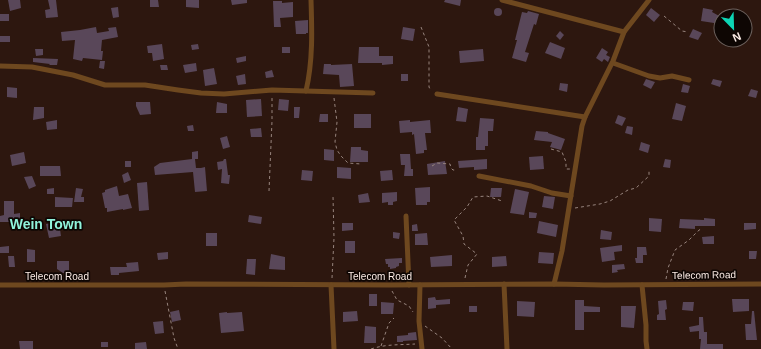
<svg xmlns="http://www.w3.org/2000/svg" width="761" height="349" font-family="Arial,sans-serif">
	<rect width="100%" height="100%" fill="#2d170f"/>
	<g fill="#594759">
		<path d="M8 0H20L21 8 10 11Z"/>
		<path d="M48 0H56L58 17 46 18 45 10 50 9Z"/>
		<path d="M150 0H158L159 7H150Z"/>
		<path d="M186 0H199V8L186 7Z"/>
		<path d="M231 0H247V3L232 5Z"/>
		<path d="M445 0H461L460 6 444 2Z"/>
		<path d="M273 1H282V3L293 2V17L280 18 281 27H274Z"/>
		<path d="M118 7 119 17 113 18 111 8Z"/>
		<circle cx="498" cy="12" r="4"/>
		<path d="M651 8 660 15 654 22 646 15Z"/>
		<path d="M703 8 713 10 712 12 721 17V27L714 23 701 21Z"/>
		<path d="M528 11 539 14 536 25 534 24 525 52 529 53 526 62 512 58 517 40H515L522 12 527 13Z"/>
		<rect x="0" y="14" width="9" height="7"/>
		<path d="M308 20V33H306V34H296L295 21Z"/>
		<path d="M96 27 97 33 109 31 108 28 116 27 118 37 102 40 101 51H103L102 60 83 58 82 61 73 59 75 40 62 41 61 32 80 30Z"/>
		<path d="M403 27 415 29 413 41 401 39Z"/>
		<path d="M693 29 702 33 698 40 689 37Z"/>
		<path d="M560 31 564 35 560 40 556 36Z"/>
		<rect x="0" y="36" width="10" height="6"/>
		<path d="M550 42 565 48 561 59 545 53Z"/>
		<path d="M162 44 164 59 153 61 152 53H148L147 46Z"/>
		<path d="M198 44 199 49 192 50 191 45Z"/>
		<rect x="282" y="47" width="8" height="6"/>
		<path d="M359 47H379V56H393V64L382 65V63H358Z"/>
		<path d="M602 48 608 52 606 55 610 57 608 62 604 59 602 62 596 58Z"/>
		<path d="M35 49H43V55L36 56Z"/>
		<path d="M483 49 484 61 460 63 459 51Z"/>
		<path d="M246 56V61L237 63 236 58Z"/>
		<path d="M33 58 58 59 57 65H49L50 64 33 62Z"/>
		<path d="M100 61H105L104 69 99 68Z"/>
		<path d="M196 63 197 71 185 73 183 65Z"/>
		<path d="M324 64H331V65L352 64 354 86 340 87 339 75 323 74Z"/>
		<path d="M160 65H167L168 70H161Z"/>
		<path d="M214 68 217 84 205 86 203 70Z"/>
		<path d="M272 70 274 77 266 78 265 72Z"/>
		<path d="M245 74 246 84 238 85 236 76Z"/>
		<rect x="401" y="74" width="7" height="7"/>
		<path d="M646 79 655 82 651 89 643 85Z"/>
		<path d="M713 79 722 81 720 87 711 84Z"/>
		<path d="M560 83 568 84 567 92 559 90Z"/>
		<path d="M683 84 690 86 688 93 681 92Z"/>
		<path d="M7 87 17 88V98L7 97Z"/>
		<path d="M751 89 758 91 756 98 748 96Z"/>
		<path d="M261 99 262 116 247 117 246 100Z"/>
		<path d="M279 99 289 100 288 111 278 110Z"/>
		<path d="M136 102H150L151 114 140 115 136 106Z"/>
		<path d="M217 102 227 104V113H216Z"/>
		<path d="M676 103 686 106 682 121 672 119Z"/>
		<path d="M34 107H44V118L33 120Z"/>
		<path d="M294 107H300L299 118H294Z"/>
		<path d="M458 107 468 109 466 122 456 121Z"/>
		<path d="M320 114H328V122H319Z"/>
		<rect x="354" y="114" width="17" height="14"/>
		<path d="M618 115 626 118 622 126 615 123Z"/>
		<path d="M480 118 494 119 493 131H488V146H485V150H476V137H478Z"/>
		<path d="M57 120V129L47 130 46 122Z"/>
		<path d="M410 120V122L430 120 431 133H425L427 150H424V153L416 154 414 134 412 135V132L400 133 399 121Z"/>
		<path d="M193 125 194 131H188L187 126Z"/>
		<path d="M627 126 633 127 632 135 625 133Z"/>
		<path d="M261 128 262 137H251L250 129Z"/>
		<path d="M536 131 548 132V133L565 139 561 150 550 147 552 142 534 140Z"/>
		<path d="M227 136 230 147 223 149 220 138Z"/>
		<path d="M641 142 650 145 648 153 639 150Z"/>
		<path d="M351 147H361V150L368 151V162H350Z"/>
		<path d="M324 149 334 150V161L324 160Z"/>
		<path d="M198 151V159H195L196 168H201L205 167 207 191 195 192 193 172 155 175 154 167 160 163 192 159V152Z"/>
		<path d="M24 152 26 163 12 166 10 155Z"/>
		<path d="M400 154H410L411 169H413V176H404L405 165H401Z"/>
		<path d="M543 156 544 169 530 170 529 157Z"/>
		<path d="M224 159H226L228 175H230L229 184 221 183 222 169 218 170 217 162 223 161Z"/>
		<path d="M487 159V169L474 170V167L459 168 458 161Z"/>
		<path d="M665 159 671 160 670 168 663 167Z"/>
		<rect x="125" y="161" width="6" height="6"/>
		<path d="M445 161 447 174 428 175 427 164Z"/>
		<path d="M40 166H60L61 176H40Z"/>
		<path d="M337 167 351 168V179L337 178Z"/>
		<path d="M302 170 313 171 312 181 301 180Z"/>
		<path d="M392 170 393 180 381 181 380 171Z"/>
		<path d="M128 172 131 180 124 183 122 175Z"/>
		<path d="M32 176 36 186 29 189 24 177Z"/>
		<path d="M147 182 149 210 139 211 137 183Z"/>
		<path d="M117 186 119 196 128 194 132 208 123 210V209L107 212V208H105L102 193 105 192V190Z"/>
		<path d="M430 187V202H427V205H416L415 188Z"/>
		<path d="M54 188V194H47V189Z"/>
		<path d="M76 188 83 189 81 197H84V202H74Z"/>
		<path d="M491 188H502L501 197H490Z"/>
		<path d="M515 189 529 192 524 215 510 213Z"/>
		<path d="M397 192V201L393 202V205H388V202L382 203V193Z"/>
		<path d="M368 193 370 202 359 203 358 195Z"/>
		<path d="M544 196 555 197 553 209 542 207Z"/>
		<path d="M55 197 73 198 72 207H55Z"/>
		<path d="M4 201H14V214L20 213V220H10V222H0V216L4 215Z"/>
		<path d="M529 212 537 213 536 218H529Z"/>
		<path d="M249 215 262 217 261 224 248 222Z"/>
		<path d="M649 218 662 219 661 232 649 231Z"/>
		<path d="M704 218 715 219V226H695V229L679 228 680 219 704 220Z"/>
		<path d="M539 221 558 225 556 237 537 233Z"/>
		<path d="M59 222 61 236 49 238 46 224Z"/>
		<path d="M342 223H353V230L342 231Z"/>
		<path d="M744 223H756V229L744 230Z"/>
		<path d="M417 224 418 231H412V225Z"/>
		<path d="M601 230 612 232 611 240 600 239Z"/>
		<path d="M393 232 400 233 399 239 393 238Z"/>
		<rect x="206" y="233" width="11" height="13"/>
		<path d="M427 233 428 245H415V234Z"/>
		<path d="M714 236V244H703L702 237Z"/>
		<rect x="345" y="241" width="10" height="12"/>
		<path d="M622 245V251L614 252 615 260 602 262 600 248Z"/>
		<path d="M9 246V253H0V247Z"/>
		<path d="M637 247H646L647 255H643V263H636L635 258H637Z"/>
		<path d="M27 249 35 250V262H27Z"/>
		<path d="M749 251H757L756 259H749Z"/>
		<path d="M168 252V259L158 260 157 253Z"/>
		<path d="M539 252 554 253 553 264 538 263Z"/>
		<path d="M271 254 285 257V270L269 269Z"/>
		<path d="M452 255V266L431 267 430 257Z"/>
		<path d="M8 256H14L15 267H9Z"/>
		<path d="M506 256 507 266 492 267V257Z"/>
		<path d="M402 258V263H399V266L396 267V268L390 269V267H388V264H386L385 259Z"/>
		<path d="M247 259H256L255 275 246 274Z"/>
		<path d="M57 261H69V273H63L57 269Z"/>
		<path d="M138 262 139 271 119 273V275H111L110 267H127L126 263Z"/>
		<path d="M624 264 625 269 617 270 618 272 612 273V265Z"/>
		<rect x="369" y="294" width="8" height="12"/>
		<path d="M435 297 436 300H438L450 299V304L436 305V308L428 309V298Z"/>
		<path d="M732 299H749V311L733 312Z"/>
		<path d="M575 300H584V306L600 307V312H584V330H575Z"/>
		<path d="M666 300 667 309 665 310 666 320H657V315L659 314 658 301Z"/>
		<path d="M517 301 535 302 534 317 517 316Z"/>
		<path d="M381 302 394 303 393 314H381Z"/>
		<path d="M683 302H694L693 311 682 310Z"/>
		<rect x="469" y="306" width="8" height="6"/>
		<path d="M621 306H636L634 328 621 327Z"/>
		<path d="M179 310 181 320 172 322 170 312Z"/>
		<path d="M357 311 358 321 343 322V312Z"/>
		<path d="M752 311H754L757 340H746L745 324H751Z"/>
		<path d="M227 312V313L242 312 244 331 221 333 219 313Z"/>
		<path d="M699 317H703L704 332H707V344H723V349H700L701 339H699V331L690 332 689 327 699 325Z"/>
		<path d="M163 321 164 333 155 334 153 322Z"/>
		<path d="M365 326 376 327V343H364Z"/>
		<path d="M416 332 417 340 403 341V342H397V336L408 335V333Z"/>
		<path d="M19 341H33V349H20Z"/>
		<rect x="101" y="342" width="7" height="5"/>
		<path d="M146 342 147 349H135V343Z"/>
	</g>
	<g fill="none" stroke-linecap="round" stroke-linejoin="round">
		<g stroke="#97847d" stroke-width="1" stroke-dasharray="3 3" stroke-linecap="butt">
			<path d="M664 16 682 31 688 32"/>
			<path d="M421 27 429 47V87L431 91"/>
			<path d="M334 98 337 122 335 142 337 150 341 156 348 163 361 164"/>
			<path d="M551 149 562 152 566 162V169H570"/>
			<path d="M432 166 437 163 450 164 451 168 453 170H456"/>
			<path d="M269 191 272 121V96"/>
			<path d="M575 208 600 204 610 201 628 190 636 188 649 176V171"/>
			<path d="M332 278 334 238 333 196"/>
			<path d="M465 278 468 265 477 254 464 244 463 236 454 220 467 207 473 197 487 196 502 201"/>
			<path d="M666 279 668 268 675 250 689 240 698 231 702 228"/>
			<path d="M165 291 174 338 178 349"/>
			<path d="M392 291 397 300 409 306 413 312"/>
			<path d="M425 326 442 338 452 349"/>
			<path d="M381 346 389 323 394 318"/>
			<path d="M371 349C386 344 400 345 415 344"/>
		</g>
		<g stroke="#6e481f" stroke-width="5">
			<path d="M502 0 624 32"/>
			<path d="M613 63 649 76 660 78 672 76 689 80"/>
			<path d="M0 66 32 67 73 75 105 85H145L178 90 201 93 224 94 272 90 373 93"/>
			<path d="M306 91C313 61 312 30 311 0"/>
			<path d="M437 94 585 117"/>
			<path d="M479 176 531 186 552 193 571 196"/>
			<path d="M406 216 409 285"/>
			<path d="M504 284 507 349"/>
			<path d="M554 284 562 251 582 126 585 117 613 61 624 32 649 0"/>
			<path d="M0 285H164L186 284 389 285 554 284 604 285 761 284"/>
			<path d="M331 285 334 349"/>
			<path d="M420 285 419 321 422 349"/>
			<path d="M642 285 646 325V341L647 349"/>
		</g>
	</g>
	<g text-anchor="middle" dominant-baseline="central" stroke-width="3.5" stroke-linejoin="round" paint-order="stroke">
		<g font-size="10" fill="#fcece6" stroke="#0e0603">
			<text transform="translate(704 275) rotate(-1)">Telecom Road</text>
			<text x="57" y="276">Telecom Road</text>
			<text x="380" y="276">Telecom Road</text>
		</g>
		<g font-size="14" font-weight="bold" fill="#90f3db" stroke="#0e0603">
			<text x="46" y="224">Wein Town</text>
		</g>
	</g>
	<g transform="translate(733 28) rotate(157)"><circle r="19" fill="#0e0603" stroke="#6d625e"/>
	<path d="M0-3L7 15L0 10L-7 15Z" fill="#0dd5b5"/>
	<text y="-6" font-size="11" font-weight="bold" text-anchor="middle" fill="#fcece6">N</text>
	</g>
</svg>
